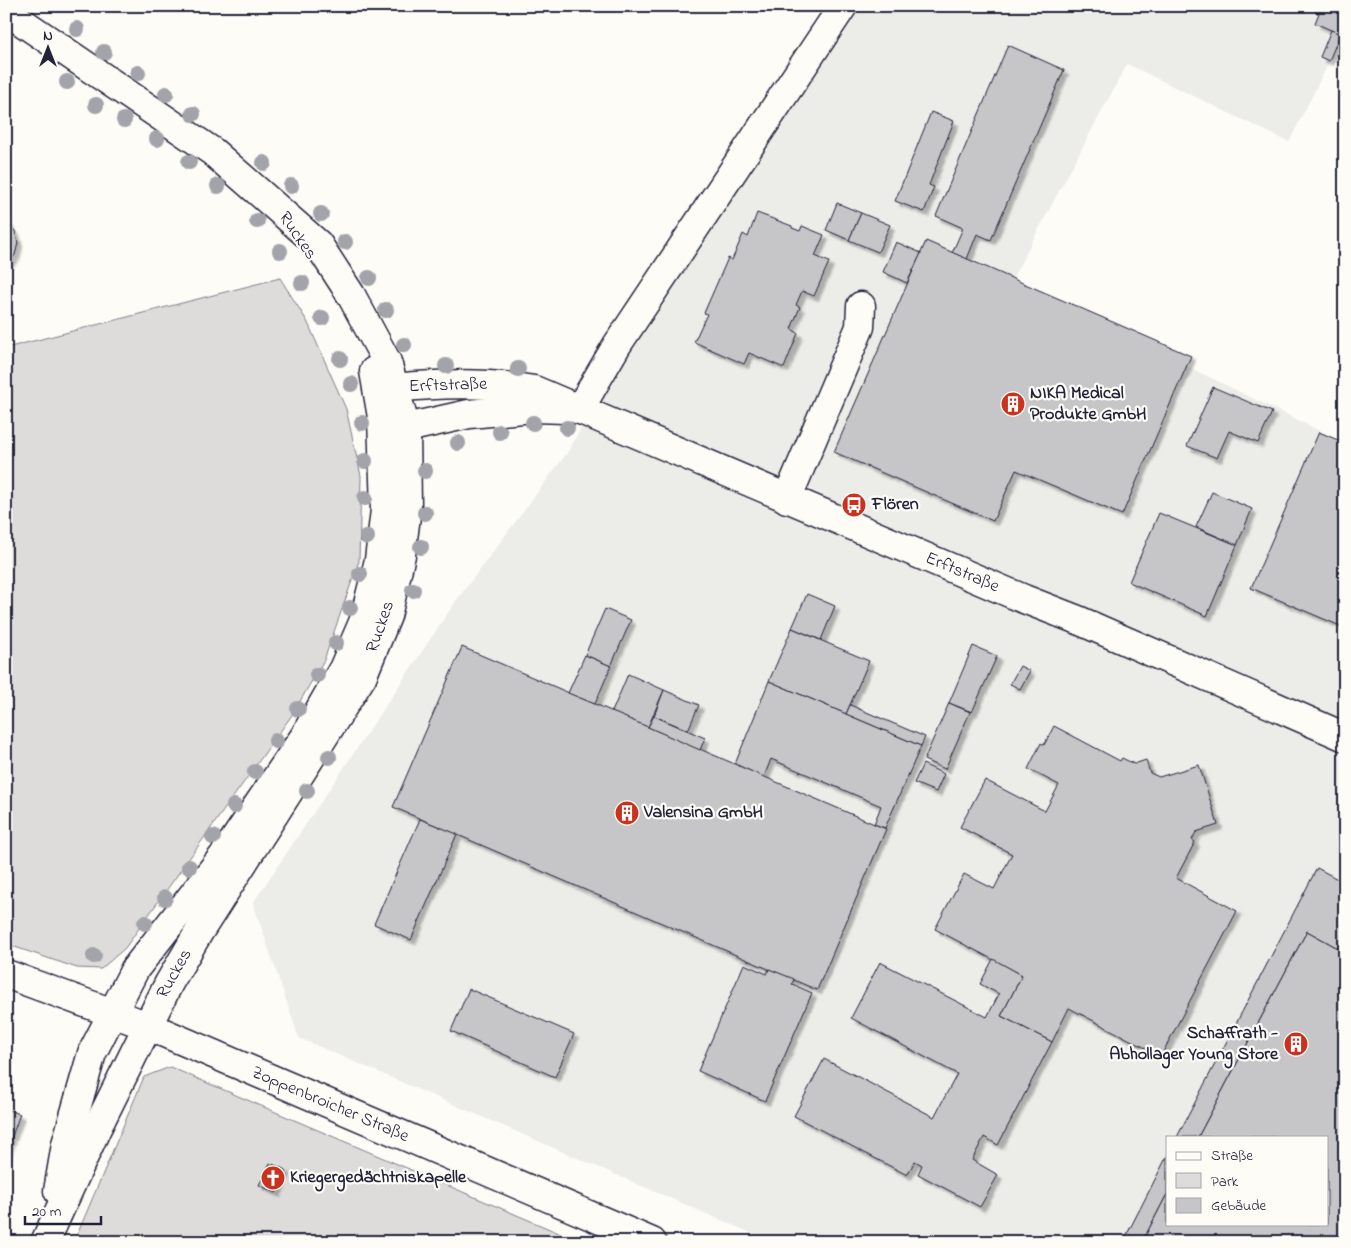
<svg xmlns="http://www.w3.org/2000/svg" width="1351" height="1248" font-family="'Indie Flower',sans-serif">
	<defs>
		<filter id="shadow"><feDropShadow dx="4.5" dy="4.5" stdDeviation="1" flood-color="#0004"/></filter>
	</defs>
	<rect width="100%" height="100%" fill="#fdfcf7"/>
	<filter id="ink" filterUnits="userSpaceOnUse"><feTurbulence type="fractalNoise" baseFrequency=".02" numOctaves="2"/><feDisplacementMap in="SourceGraphic" scale="10" xChannelSelector="R" yChannelSelector="G"/><feConvolveMatrix kernelMatrix="1 2 1 2 8 2 1 2 1" color-interpolation-filters="sRGB"/></filter>
	<g filter="url(#ink)">
		<path fill="#ecece9" fill-rule="evenodd" d="M843 6H1345V30L1289 142 1127 64 1011 281 1345 443V1242H772L299 1038 253 903 456 601 567 453 637 329ZM1167 1137H1327V1224H1167Z"/>
		<g fill="#dddcdb" stroke="#807f8b">
			<path d="M280 278 307 321 346 409 361 476 359 561 324 660 292 715 125 948 101 969 77 968 6 944V348Z"/>
			<path d="M170 1067 580 1242H74L144 1077Z"/>
		</g>
		<g fill="#c6c6c8" stroke="#22223b" filter="url(#shadow)">
			<path d="M1317 6H1345V24L1340 34 1315 23 1319 13 1315 12Z"/>
			<path d="M1331 30 1340 34 1329 61 1320 57Z"/>
			<path d="M1008 45 1064 70 991 240 977 234 967 259 952 253 963 228 936 216Z"/>
			<path d="M931 112 954 121 929 185 934 187 924 212 895 201Z"/>
			<path d="M837 203 861 213 849 240 826 230Z"/>
			<path d="M757 213 792 226V228L800 231 802 226 824 235 815 256 829 262 814 296 802 291 796 305 800 307 791 329 798 333 784 368 749 353 744 364 694 342 707 314 704 313 728 258 732 260 743 234 748 237Z"/>
			<path d="M861 213 890 225 878 252 849 240Z"/>
			<path d="M6 221 15 231 18 243 15 255 6 265Z"/>
			<path d="M926 241 1191 356 1122 515 1016 470 993 521 834 452Z"/>
			<path d="M896 242 921 253 907 283 883 272Z"/>
			<path d="M1213 387 1272 412 1258 443 1229 431 1217 458 1187 446Z"/>
			<path d="M1319 432 1345 443V628L1251 588Z"/>
			<path d="M1212 492 1252 509 1237 545 1196 527Z"/>
			<path d="M1159 513 1237 545 1207 616 1129 582Z"/>
			<path d="M807 594 835 606 821 640 792 628Z"/>
			<path d="M605 609 631 620 611 666 585 655Z"/>
			<path d="M792 628 869 661 846 714 769 681Z"/>
			<path d="M973 646 997 656 972 712 949 703Z"/>
			<path d="M462 647 886 829 817 990 393 807Z"/>
			<path d="M585 655 611 666 595 704 568 693Z"/>
			<path d="M1020 666 1030 671 1020 689 1010 684Z"/>
			<path d="M628 674 664 690 648 727 612 712Z"/>
			<path d="M769 681 921 746 885 828 874 824 881 806 771 759 764 777 735 764Z"/>
			<path d="M664 690 699 705 688 730 654 716Z"/>
			<path d="M949 703 970 712 945 769 924 760Z"/>
			<path d="M850 705 925 737 921 746 846 714Z"/>
			<path d="M654 716 705 738 700 750 648 727Z"/>
			<path d="M1054 726 1120 761 1122 758 1134 764 1146 760 1150 773 1159 777 1199 765 1218 825 1196 832 1192 840 1195 842 1176 878 1237 911 1161 1056 1069 1008 1052 1042 1001 1016 1022 975 935 929 964 874 994 889 1012 854 960 827 985 780 1045 811 1059 785 1028 769 1041 743 1044 745Z"/>
			<path d="M923 764 944 774 936 792 914 783Z"/>
			<path d="M420 819 457 834 411 940 374 924Z"/>
			<path d="M1317 868 1345 883V952L1307 931 1198 1137H1177Z"/>
			<path d="M1307 931 1345 952V1236L1342 1242H1142L1167 1194V1224H1327V1137H1198Z"/>
			<path d="M993 959 1022 975 1001 1016 1052 1042 998 1145 984 1137 972 1160 998 1175 980 1207 918 1174 922 1165 915 1161 907 1175 794 1116 824 1059 934 1117 957 1074 851 1018 880 962 987 1017 999 994 980 984Z"/>
			<path d="M744 964 767 974 769 969 794 979 792 984 812 993 765 1101 698 1071Z"/>
			<path d="M469 989 574 1034 555 1077 451 1031Z"/>
			<path d="M6 1109 20 1114 6 1153Z"/>
			<path d="M1167 1156V1194L1142 1242H1123Z"/>
			<path d="M270 1163 286 1170 276 1193 259 1185Z"/>
		</g>
		<g fill="none" stroke-linecap="round" stroke-linejoin="round">
			<defs>
				<g id="minor">
					<path d="M395 388C443 383 487 382 534 390L1024 599 1078 620 1345 737"/>
					<path d="M579 410 617 345 843 6"/>
					<path d="M406 428 469 414 534 408 565 409"/>
					<path d="M787 499 860 327 861 306"/>
				</g>
				<g id="major">
					<path d="M6 11 213 152 318 244 351 295 387 362 406 428 407 508 401 555 387 616 362 677 199 932 169 983 97 1128 45 1242"/>
					<path d="M6 974 148 1026 652 1242"/>
					<path d="M58 1191 66 1144 92 1053 135 969 224 855 304 737 343 669 364 620 379 560 385 510 382 417 374 371"/>
				</g>
			</defs>
			<use href="#minor" stroke="#22223b" stroke-width="31"/>
			<use href="#major" stroke="#22223b" stroke-width="31"/>
			<use href="#minor" stroke="#fdfcf7" stroke-width="28"/>
			<use href="#major" stroke="#fdfcf7" stroke-width="28"/>
		</g>
		<g fill="#a3a3aa">
			<circle cx="77" cy="29" r="8"/>
			<circle cx="104" cy="52" r="8"/>
			<circle cx="138" cy="73" r="8"/>
			<circle cx="67" cy="82" r="8"/>
			<circle cx="166" cy="94" r="8"/>
			<circle cx="96" cy="105" r="8"/>
			<circle cx="193" cy="114" r="8"/>
			<circle cx="124" cy="120" r="8"/>
			<circle cx="157" cy="139" r="8"/>
			<circle cx="189" cy="162" r="8"/>
			<circle cx="264" cy="163" r="8"/>
			<circle cx="218" cy="186" r="8"/>
			<circle cx="291" cy="186" r="8"/>
			<circle cx="321" cy="214" r="8"/>
			<circle cx="257" cy="221" r="8"/>
			<circle cx="345" cy="242" r="8"/>
			<circle cx="280" cy="251" r="8"/>
			<circle cx="369" cy="278" r="8"/>
			<circle cx="302" cy="283" r="8"/>
			<circle cx="386" cy="310" r="8"/>
			<circle cx="322" cy="318" r="8"/>
			<circle cx="404" cy="345" r="8"/>
			<circle cx="340" cy="359" r="8"/>
			<circle cx="446" cy="366" r="8"/>
			<circle cx="518" cy="369" r="8"/>
			<circle cx="351" cy="384" r="8"/>
			<circle cx="362" cy="423" r="8"/>
			<circle cx="533" cy="423" r="8"/>
			<circle cx="567" cy="428" r="8"/>
			<circle cx="500" cy="432" r="8"/>
			<circle cx="458" cy="443" r="8"/>
			<circle cx="365" cy="461" r="8"/>
			<circle cx="425" cy="471" r="8"/>
			<circle cx="365" cy="498" r="8"/>
			<circle cx="425" cy="513" r="8"/>
			<circle cx="367" cy="537" r="8"/>
			<circle cx="421" cy="547" r="8"/>
			<circle cx="360" cy="574" r="8"/>
			<circle cx="413" cy="590" r="8"/>
			<circle cx="350" cy="608" r="8"/>
			<circle cx="336" cy="643" r="8"/>
			<circle cx="317" cy="675" r="8"/>
			<circle cx="298" cy="709" r="8"/>
			<circle cx="276" cy="741" r="8"/>
			<circle cx="329" cy="757" r="8"/>
			<circle cx="255" cy="772" r="8"/>
			<circle cx="307" cy="791" r="8"/>
			<circle cx="234" cy="806" r="8"/>
			<circle cx="213" cy="837" r="8"/>
			<circle cx="189" cy="867" r="8"/>
			<circle cx="165" cy="898" r="8"/>
			<circle cx="145" cy="923" r="8"/>
			<circle cx="94" cy="956" r="8"/>
		</g>
	</g>
	<defs>
		<symbol id="building-disc" viewBox="-11 -11 22 22"><circle r="9.5" fill="#c8321e" stroke="#fdfcf7"/><path d="M-4-6H4V6H1V3H-1V6H-4ZM-2.5-4.3h1.7v1.8h-1.7ZM.8-4.3h1.7v1.8H.8ZM-2.5-1h1.7V.8h-1.7ZM.8-1h1.7V.8H.8Z" fill="#fff"/></symbol>
		<symbol id="bus-disc" viewBox="-11 -11 22 22"><circle r="9.5" fill="#c8321e" stroke="#fdfcf7"/><path d="M-5-6H5V4H4V6H2V4H-2V6H-4V4H-5ZM-3.5-4V0h7V-4ZM-3.5 1.2v1.5H-2V1.2ZM2 1.2v1.5H3.5V1.2Z" fill="#fff"/></symbol>
		<symbol id="church-disc" viewBox="-11 -11 22 22"><circle r="9.5" fill="#c8321e" stroke="#fdfcf7"/><path d="M-1.2-6h2.4v3.5h3.3v2.4h-3.3V6h-2.4V-.1h-3.3v-2.4h3.3Z" fill="#fff"/></symbol>
	</defs>
	<g fill-rule="evenodd">
		<use href="#building-disc" x="999" y="390" width="28" height="28"/>
		<use href="#bus-disc" x="840" y="491" width="28" height="28"/>
		<use href="#building-disc" x="613" y="799" width="28" height="28"/>
		<use href="#building-disc" x="1282" y="1030" width="28" height="28"/>
		<use href="#church-disc" x="259" y="1164" width="28" height="28"/>
	</g>
	<g text-anchor="middle" dominant-baseline="central" stroke-width="4.5" stroke-linejoin="round" paint-order="stroke">
		<g font-size="18" fill="#22223b" stroke="#fdfcf7">
			<text transform="translate(297 236) rotate(56)">Ruckes</text>
			<text transform="translate(448 386) rotate(-2)">Erftstraße</text>
			<text transform="translate(962 573) rotate(23)">Erftstraße</text>
			<text transform="translate(381 627) rotate(-71)">Ruckes</text>
			<text transform="translate(175 974) rotate(-61)">Ruckes</text>
			<text transform="translate(330 1105) rotate(23)">Zoppenbroicher Straße</text>
		</g>
		<g font-size="18" font-weight="bold" fill="#22223b" stroke="#fdfcf7" text-anchor="start">
			<text x="1030" y="394">NIKA Medical<tspan x="1030" dy="21">Produkte GmbH</tspan></text>
			<text x="872" y="505">Flören</text>
			<text x="644" y="813">Valensina GmbH</text>
			<text x="1278" y="1034" text-anchor="end">Schaffrath -<tspan x="1278" dy="21">Abhollager Young Store</tspan></text>
			<text x="290" y="1178">Kriegergedächtniskapelle</text>
		</g>
	</g>
	<rect width="1351" height="1248" fill="none" stroke="#fdfcf7" stroke-width="25"/>
	<rect x="12" y="12" width="1326" height="1223" fill="none" stroke="#22223b" stroke-width="2" filter="url(#ink)"/>
	<rect x="1166" y="1136" width="162" height="90" fill="#fdfcf7" stroke="#a5a5ac"/>
	<rect x="1176" y="1152" width="25" height="8" fill="#fdfcf7" stroke="#a5a5ac"/>
	<text x="1211" y="1160" font-size="15" fill="#22223b">Straße</text>
	<rect x="1176" y="1173" width="25" height="15" fill="#dddcdb" stroke="#a5a5ac"/>
	<text x="1211" y="1186" font-size="15" fill="#22223b">Park</text>
	<rect x="1176" y="1198" width="25" height="15" fill="#c6c6c8" stroke="#a5a5ac"/>
	<text x="1211" y="1210" font-size="15" fill="#22223b">Gebäude</text>
	<g transform="translate(48 48)" stroke="#fdfcf7" stroke-width="4" paint-order="stroke">
	<path d="M0-4L9 19L0 12L-9 19Z" fill="#22223b"/>
	<text y="-8" font-size="14" font-weight="bold" text-anchor="middle" fill="#22223b">N</text>
	</g>
	<path d="M25 1216v8h76v-8" fill="none" stroke="#22223b" stroke-width="2.5"/>
	<text x="32" y="1216" font-size="15" fill="#22223b" stroke="#fdfcf7" stroke-width="4" paint-order="stroke">20 m</text>
</svg>
